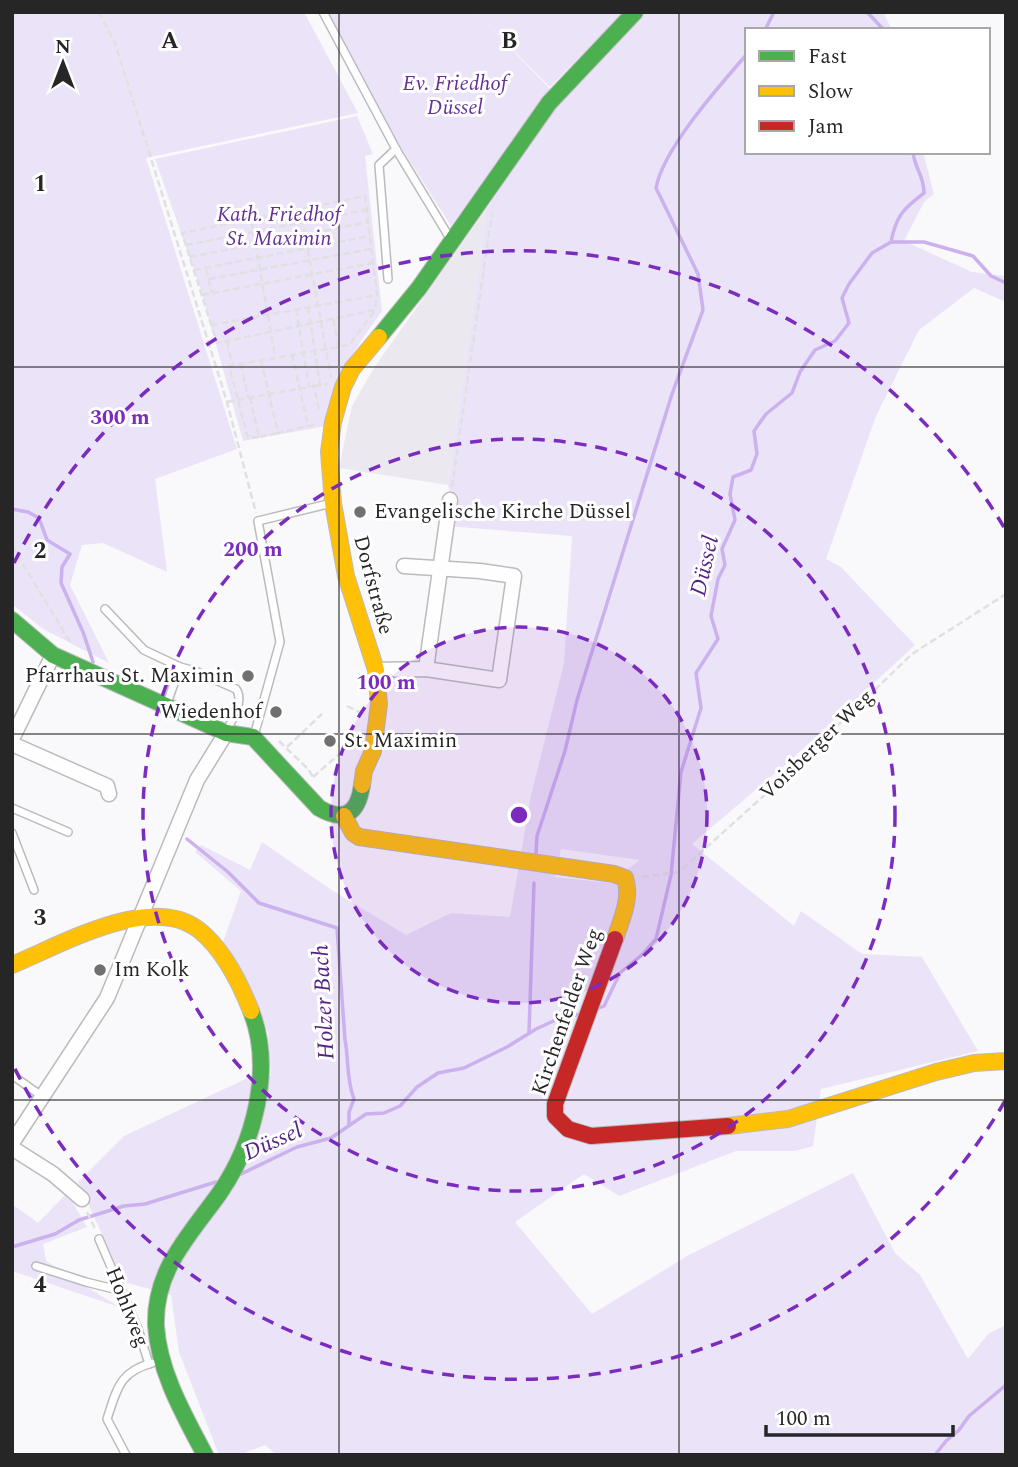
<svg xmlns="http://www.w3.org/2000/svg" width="1018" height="1467" font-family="Spectral,serif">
	<rect width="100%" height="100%" fill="#f9f8fb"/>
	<path fill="#ebe8f0" d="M487 208 448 485 339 468 352 406 374 368Z"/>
	<g fill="#ebe3f8" fill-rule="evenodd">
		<path d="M12 12H304L358 113 146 158 237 449 155 479 167 572 103 543 82 545 70 585 109 663 43 629 12 604Z"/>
		<path d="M328 12H624L550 87 476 13 550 89 451 226 382 117Z"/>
		<path d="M641 12H883L892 30H747V152H923L934 194 924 202 904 241 972 272 1006 276V302L974 288 919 330 876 416 826 559 841 567 915 645 793 758 692 844 794 926 801 911 862 954 922 957 978 1051 821 1089 813 1146 795 1151H736L619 1196 584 1174 515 1222 592 1314 689 1255 853 1173 895 1253 920 1275 968 1359 988 1334 1006 1325V1455H277L265 1445 239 1455H219L179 1352 171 1295 124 1282 78 1182 124 1136 252 1076H271L268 1032 223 942 241 891 195 852 201 845 250 870 262 842 330 889 406 935 451 913 510 917 531 795 564 663 572 536 446 526 451 497 448 485 487 208 566 90ZM561 849 640 860 610 883 555 877Z"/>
		<path d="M357 116 373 154 365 156 382 311C356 347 332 381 326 426L243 441 200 287 155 159Z"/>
		<path d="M67 1193 87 1227 43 1244 46 1261 119 1307 12 1271V1204L38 1223Z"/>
	</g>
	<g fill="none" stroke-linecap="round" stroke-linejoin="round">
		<g stroke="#cbb1ed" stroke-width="3.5">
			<path d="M867 12 884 30"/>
			<path d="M765 30 774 12"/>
			<path d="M891 242H924L973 256 991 276 1006 283"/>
			<path d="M12 509 28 512 39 518 47 540 70 554 62 567 61 583 83 632 93 662"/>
			<path d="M187 839 228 872 259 903 337 928 345 1040C349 1060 346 1079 354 1099L349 1112V1124"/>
			<path d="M536 853 537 836 565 751 577 700 672 394 703 310 698 274 656 188C663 149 720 85 747 54"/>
			<path d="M599 1008 604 1006 620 973 643 954 656 939 671 875 681 772 701 708 696 673 718 639 711 616 718 579 725 565 722 549 735 520 730 494 733 477 751 470 757 454 754 431 766 414 792 393 800 372 815 350 835 341 849 323 842 298 849 284 872 253 891 242C896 216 903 209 924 193 924 175 915 170 913 152"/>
			<path d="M529 1033 534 883"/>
			<path d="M237 1176 297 1147 331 1138 366 1114 384 1113 400 1106 417 1087 438 1073 464 1068 507 1047 536 1029 560 1018 582 1014"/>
			<path d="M12 1247 55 1234 79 1220 124 1206 145 1204 216 1182"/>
			<path d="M935 1455 946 1441 959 1430 969 1416 1006 1385"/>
		</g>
		<defs>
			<g id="lane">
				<path d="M323 12 396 149 451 240"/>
				<path d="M388 279 379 165 396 149"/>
				<path d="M105 609 144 650 180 667 167 703"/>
				<path d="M180 667 195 671 236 689C245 701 231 720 226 733"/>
				<path d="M254 736 280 642 258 521 332 503"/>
				<path d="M12 808 68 832"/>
				<path d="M12 833 34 890"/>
				<path d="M12 1075 43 1097"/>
				<path d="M99 1239 138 1329 149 1364"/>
				<path d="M36 1266 86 1282 122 1291"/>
				<path d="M126 1455 107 1419C117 1389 119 1372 152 1363"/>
			</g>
			<g id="street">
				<path d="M426 669 450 500"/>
				<path d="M376 670 426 669 499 680 514 576 480 571 404 566"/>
				<path d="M12 739 53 655"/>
				<path d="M12 744 107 786 109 794"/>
				<path d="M12 1143 107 998 197 780 226 733"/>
				<path d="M12 1148 53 1174 82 1199"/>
			</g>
			<g id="fast">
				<path d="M379 337 419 288 549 103 635 12"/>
				<path d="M12 620 53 655 226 733 253 737 319 808C345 823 358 813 362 785"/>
				<path d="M205 1455C184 1415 159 1372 156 1326 154 1270 189 1236 219 1194 254 1144 274 1069 251 1011"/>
			</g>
			<g id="slow">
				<path d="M362 785 364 771 373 751 379 704 376 670 346 576 333 503 329 452 333 422 343 387 352 369 379 337"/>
				<path d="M344 816 353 833 359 837 614 874 625 878C632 898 621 920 615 939"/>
				<path d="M12 965C61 945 151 892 199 930 223 949 240 983 251 1011"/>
				<path d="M728 1126 788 1119 936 1072 974 1063 1006 1061"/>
			</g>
			<path id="jam" d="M615 939 555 1104V1116L568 1129 591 1136 728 1126"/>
		</defs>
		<use href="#lane" stroke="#bbbabd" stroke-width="10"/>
		<use href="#street" stroke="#bbbabd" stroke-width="17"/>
		<use href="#fast" stroke="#bbbabd" stroke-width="18"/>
		<use href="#slow" stroke="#bbbabd" stroke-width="18"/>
		<use href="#jam" stroke="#bbbabd" stroke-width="18"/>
		<g stroke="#e0e0e1" stroke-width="2.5" stroke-dasharray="7 3.5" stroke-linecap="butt">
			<path d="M99 12 115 43 227 402 256 513"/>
			<path d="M365 196 377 295 375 310 217 343 182 233Z"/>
			<path d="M247 202 251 218 275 357"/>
			<path d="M300 208 331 377"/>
			<path d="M186 245 365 210"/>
			<path d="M190 257 368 222"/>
			<path d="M206 269 212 293"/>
			<path d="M194 270 370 236"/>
			<path d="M209 279 371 249"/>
			<path d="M202 295 373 263"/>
			<path d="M308 307 320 385"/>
			<path d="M296 309 309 387"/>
			<path d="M333 319 339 347"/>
			<path d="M211 325 377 295"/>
			<path d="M227 342 233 366"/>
			<path d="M292 354 308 426 318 424"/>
			<path d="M261 360 278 433 308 426"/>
			<path d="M241 364 248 398"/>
			<path d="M314 386 328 384"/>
			<path d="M250 397 259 437 278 433"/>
			<path d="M227 402 314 386 319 410"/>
			<path d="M259 437 248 438 229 366 349 345 374 312"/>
			<path d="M452 487 492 213"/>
			<path d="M12 546 72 645"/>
			<path d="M347 706 359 712 361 718"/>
			<path d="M279 741 308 769 313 777"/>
			<path d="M287 747 322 714"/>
			<path d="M313 777 358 738"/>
			<path d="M642 877 679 872 778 783 912 654 1006 594"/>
			<path d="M87 1212 96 1231"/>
			<path d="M998 1455 1006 1449"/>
		</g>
		<use href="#lane" stroke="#fefefe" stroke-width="7"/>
		<use href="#street" stroke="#fefefe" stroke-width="14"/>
		<use href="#fast" stroke="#4caf50" stroke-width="16"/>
		<use href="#slow" stroke="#ffc107" stroke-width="16"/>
		<use href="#jam" stroke="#c62828" stroke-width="16"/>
	</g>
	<path fill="none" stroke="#262627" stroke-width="2" stroke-opacity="0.55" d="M339 12V1455M679 12V1455M12 367H1006M12 734H1006M12 1100H1006"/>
	<circle cx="519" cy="815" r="188" fill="#7b2cbf" fill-opacity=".12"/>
	<g fill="none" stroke="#7b2cbf" stroke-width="3.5" stroke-dasharray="12 9">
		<circle cx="519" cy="815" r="188"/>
		<circle cx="519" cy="815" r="376"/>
		<path d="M1005 1101A564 564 0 0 1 14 1067M14 563A564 564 0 0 1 1005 529"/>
	</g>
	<g fill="#707071" stroke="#fff" stroke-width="2.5">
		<circle cx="360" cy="512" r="7"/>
		<circle cx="248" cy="676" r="7"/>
		<circle cx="276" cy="712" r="7"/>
		<circle cx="330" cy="741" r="7"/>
		<circle cx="100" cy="970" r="7"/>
	</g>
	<g text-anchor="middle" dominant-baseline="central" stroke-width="6" stroke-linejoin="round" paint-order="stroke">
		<g font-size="21" font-style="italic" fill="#633194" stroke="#fff">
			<text x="455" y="84">Ev. Friedhof<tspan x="455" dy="24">Düssel</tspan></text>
			<text x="279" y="215">Kath. Friedhof<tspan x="279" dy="24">St. Maximin</tspan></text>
		</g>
		<g font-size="21" fill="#262627" stroke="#fff" text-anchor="start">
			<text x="374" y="512">Evangelische Kirche Düssel</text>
			<text x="234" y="676" text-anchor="end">Pfarrhaus St. Maximin</text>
			<text x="262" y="712" text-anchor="end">Wiedenhof</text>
			<text x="344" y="741">St. Maximin</text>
			<text x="114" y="970">Im Kolk</text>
		</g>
		<g font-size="21" fill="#262627" stroke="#fff">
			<text transform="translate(373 585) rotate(75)">Dorfstraße</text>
			<text transform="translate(817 745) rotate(-44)">Voisberger Weg</text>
			<text transform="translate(567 1012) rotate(-71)">Kirchenfelder Weg</text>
			<text transform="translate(127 1307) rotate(68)">Hohlweg</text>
		</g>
		<g font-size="23" font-style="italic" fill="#552285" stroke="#fff">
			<text transform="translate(705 566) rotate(-77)">Düssel</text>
			<text transform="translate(324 1002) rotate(-93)">Holzer Bach</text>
			<text transform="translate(273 1142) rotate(-24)">Düssel</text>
		</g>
	</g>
	<g font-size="23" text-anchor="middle" font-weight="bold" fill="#262627" stroke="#fff" stroke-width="6" stroke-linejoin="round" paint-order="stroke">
		<text x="170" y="48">A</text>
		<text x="509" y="48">B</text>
		<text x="40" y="191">1</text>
		<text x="40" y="558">2</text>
		<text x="40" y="925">3</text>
		<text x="40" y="1292">4</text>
	</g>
	<circle cx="519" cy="815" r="10" fill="#7b2cbf" stroke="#fff" stroke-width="3.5"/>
	<g font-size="21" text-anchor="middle" font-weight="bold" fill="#7b2cbf" stroke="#fff" stroke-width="6" stroke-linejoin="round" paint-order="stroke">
		<text x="120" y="424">300 m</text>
		<text x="253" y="556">200 m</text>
		<text x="386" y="689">100 m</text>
	</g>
	<rect width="1018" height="1467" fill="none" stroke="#262627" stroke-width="28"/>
	<rect x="745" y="28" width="245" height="126" fill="#ffffff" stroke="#a8a8a9" stroke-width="2"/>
	<rect x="759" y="51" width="35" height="10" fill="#4caf50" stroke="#a8a8a9" stroke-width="2"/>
	<text x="808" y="63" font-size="21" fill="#262627">Fast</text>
	<rect x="759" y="86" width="35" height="10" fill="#ffc107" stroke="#a8a8a9" stroke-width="2"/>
	<text x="808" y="98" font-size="21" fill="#262627">Slow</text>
	<rect x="759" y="121" width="35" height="10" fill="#c62828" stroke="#a8a8a9" stroke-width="2"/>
	<text x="808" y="133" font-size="21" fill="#262627">Jam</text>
	<g transform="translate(63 63)" stroke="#ffffff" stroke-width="5" paint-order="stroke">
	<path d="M0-5L12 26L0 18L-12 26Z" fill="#262627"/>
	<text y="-10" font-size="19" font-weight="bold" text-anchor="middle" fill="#262627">N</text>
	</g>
	<path d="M766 1425v10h187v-10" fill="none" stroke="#262627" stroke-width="3.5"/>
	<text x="776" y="1425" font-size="21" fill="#262627" stroke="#ffffff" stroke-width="5" paint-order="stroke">100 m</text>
</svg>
